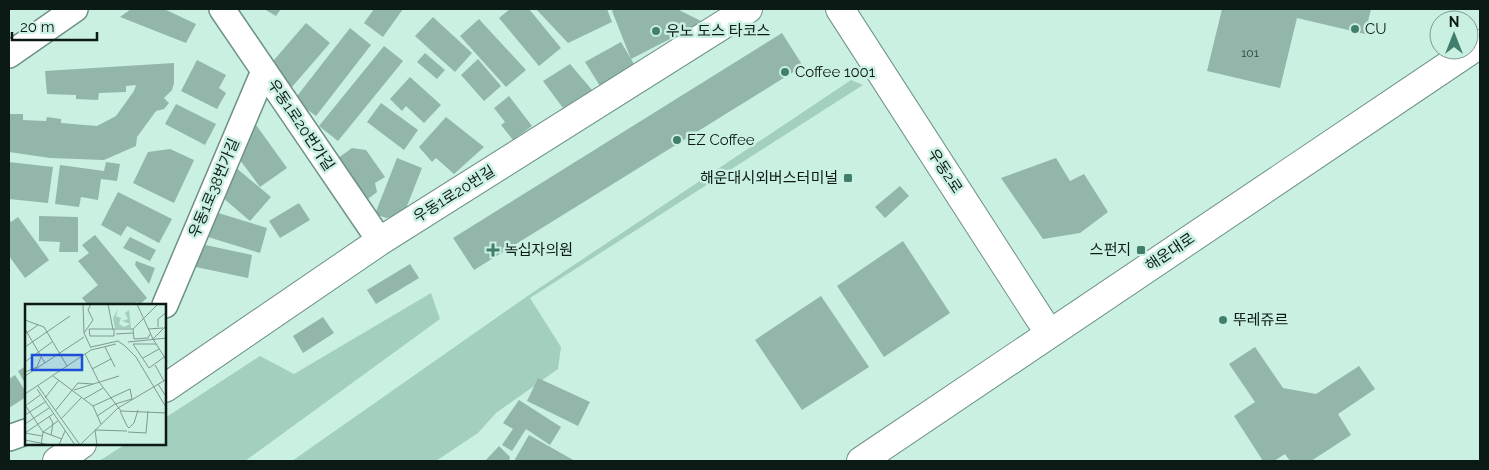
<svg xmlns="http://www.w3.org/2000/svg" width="1489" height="470" font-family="Raleway,'Noto Sans KR',sans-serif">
	<rect width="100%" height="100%" fill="#caf0e2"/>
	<g fill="#a3cfbf">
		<path d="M851 80 863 85 530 298 561 347 558 369 496 413 478 433 436 461H292L529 295Z"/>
		<path d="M431 293 440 319 245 461H99L126 444H165V418L260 356 294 374Z"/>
	</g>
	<g fill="#92b6aa">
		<path d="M131 9H164L196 24 186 43 120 17Z"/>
		<path d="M264 9H281L276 16Z"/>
		<path d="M374 9H403L383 37 364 23Z"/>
		<path d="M510 9H529L561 48 539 66 499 18Z"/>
		<path d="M536 9H607L612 22 568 43Z"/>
		<path d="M615 9H677L703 22 631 59 635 66 600 86 585 62 621 42 631 59 612 11Z"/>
		<path d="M1222 9H1371L1365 34 1297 18 1280 88 1207 71Z"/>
		<path d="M433 17 472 53 455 72 415 36Z"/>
		<path d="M479 19 526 70 506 87 460 36Z"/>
		<path d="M306 23 330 43 292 87 268 67Z"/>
		<path d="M350 28 371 45 316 116 294 100Z"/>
		<path d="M782 33 803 66 474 270 453 238Z"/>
		<path d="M384 46 403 61 338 141 319 126Z"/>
		<path d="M425 53 445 70 437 79 417 62Z"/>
		<path d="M478 59 501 86 484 101 461 75Z"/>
		<path d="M197 60 226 75 219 88 226 93 217 109 181 91Z"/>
		<path d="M174 63V83L172 90 164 98 169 103 164 109 156 111 137 137 136 146 104 160 50 158 9 152V114H23V120L46 121 47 117 61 119V123L97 126 116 116 134 91 136 85 126 86V92L99 93 98 100 76 99V95L47 94 45 71Z"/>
		<path d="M570 64 592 90 563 108 543 81Z"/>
		<path d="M410 77 441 105 424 123 406 106 402 111 390 99Z"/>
		<path d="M509 96 532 126 513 140 501 125 505 122 494 108Z"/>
		<path d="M381 103 418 130 404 150 367 122Z"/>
		<path d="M176 104 216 124 205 145 165 124Z"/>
		<path d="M446 117 484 147 454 174 436 158 432 162 419 147Z"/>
		<path d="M254 122 287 168 260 187 234 152Z"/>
		<path d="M352 148 366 150 385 177 375 183 377 192 364 202 334 161Z"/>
		<path d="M170 149 194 160 174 203 133 183 148 152Z"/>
		<path d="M397 158 422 168 405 211 396 216 386 218 375 214Z"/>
		<path d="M1056 158 1070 181 1084 174 1108 212 1080 233 1043 239 1001 178Z"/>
		<path d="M9 162 53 167 48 203 9 199Z"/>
		<path d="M106 162 120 164 117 181 101 179 98 200 81 197 79 207 55 204 60 165 104 171Z"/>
		<path d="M235 167 271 197 250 221 215 191Z"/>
		<path d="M900 186 909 196 885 218 875 207Z"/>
		<path d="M118 192 172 219 159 243 127 226 121 236 101 225Z"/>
		<path d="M299 203 310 220 280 238 269 221Z"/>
		<path d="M215 212 267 228 260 253 208 237Z"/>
		<path d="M39 216 78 217V252H59L60 242 39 241Z"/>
		<path d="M18 217 49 260 25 278 9 256V218L11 222Z"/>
		<path d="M95 235 147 298 139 305 137 302 133 305H88L82 298 98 285 78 261 89 253 82 245Z"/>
		<path d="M130 237 156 250 150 261 123 248Z"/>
		<path d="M903 241 950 313 884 357 837 286Z"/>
		<path d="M196 243 252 255 248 278 191 266Z"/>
		<path d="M136 261 155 268 149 284 135 265Z"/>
		<path d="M410 264 419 278 376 304 367 290Z"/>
		<path d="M821 296 869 367 802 410 755 340Z"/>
		<path d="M323 317 334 333 303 353 293 336Z"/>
		<path d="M1255 347 1283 388 1316 394 1359 366 1375 389 1338 414 1351 435 1311 461H1290L1285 454 1274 461H1263L1234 416 1255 402 1229 364Z"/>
		<path d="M26 366V385L18 371Z"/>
		<path d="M15 375 26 392V397L9 408V379Z"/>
		<path d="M538 378 590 402 578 426 527 401Z"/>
		<path d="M519 400 561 427 550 445 526 429 512 451 502 445 513 429 503 423Z"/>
		<path d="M529 435 575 461H514Z"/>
		<path d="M499 446 510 457 509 461H485Z"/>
	</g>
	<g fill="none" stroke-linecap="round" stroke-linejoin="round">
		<defs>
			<g id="street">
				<path d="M222 9 380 241"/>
				<path d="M9 55 75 9"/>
				<path d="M165 305 264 71"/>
				<path d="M9 438 26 432"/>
			</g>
			<g id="secondary">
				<path d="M840 9 1049 333"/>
				<path d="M165 388 380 241 748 9"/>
				<path d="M57 461 82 444"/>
				<path d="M861 461 1480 44"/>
			</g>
		</defs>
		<use href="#street" stroke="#6f9286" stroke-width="28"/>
		<use href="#secondary" stroke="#6f9286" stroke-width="30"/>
		<use href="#street" stroke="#fff" stroke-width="25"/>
		<use href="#secondary" stroke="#fff" stroke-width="28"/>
	</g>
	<g fill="#417f6c" stroke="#caf0e2" stroke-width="2">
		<circle cx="1355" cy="29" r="5"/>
		<circle cx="656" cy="31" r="5"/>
		<circle cx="785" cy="72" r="5"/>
		<circle cx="677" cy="140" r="5"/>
		<rect x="843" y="173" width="10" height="10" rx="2.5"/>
		<path d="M490.5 242.5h5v5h5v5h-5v5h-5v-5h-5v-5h5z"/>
		<rect x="1136" y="245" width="10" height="10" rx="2.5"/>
		<circle cx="1223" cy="320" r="5"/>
	</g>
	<g text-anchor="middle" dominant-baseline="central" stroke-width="5" stroke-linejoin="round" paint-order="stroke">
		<g font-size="12" fill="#2e413a">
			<text x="1250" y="53">101</text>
		</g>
		<g font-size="15" fill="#0c1a15" stroke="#caf0e2" text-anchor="start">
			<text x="1365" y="29">CU</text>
			<text x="666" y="31">우노 도스 타코스</text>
			<text x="795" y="72">Coffee 1001</text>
			<text x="687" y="140">EZ Coffee</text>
			<text x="838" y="178" text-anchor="end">해운대시외버스터미널</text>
			<text x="504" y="250">녹십자의원</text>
			<text x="1131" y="250" text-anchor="end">스펀지</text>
			<text x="1233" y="320">뚜레쥬르</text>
		</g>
		<g font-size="15" fill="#0c1a15" stroke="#caf0e2">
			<text transform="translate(301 125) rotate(56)">우동1로20번가길</text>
			<text transform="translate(945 171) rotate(57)">우동2로</text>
			<text transform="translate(214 188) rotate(-67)">우동1로38번가길</text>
			<text transform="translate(454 194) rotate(-32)">우동1로20번길</text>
			<text transform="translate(1170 252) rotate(-34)">해운대로</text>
		</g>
	</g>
	<g transform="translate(25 304)">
		<rect width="141" height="141" fill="#caf0e2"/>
		<path d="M93 5 91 12 96 14 94 20 99 23 105 20 97 17 103 15 100 9 104 6 106 24H90L88 14Z" fill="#a3cfbf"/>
		<path fill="none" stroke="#7e9a90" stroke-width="1" d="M58 0 59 29M83 0 88 26M112 0 128 35M0 16 19 23 42 62M133 23V15L142 8M0 25 20 59M64 25H108L133 0M64 25 65 32H89V26M108 25 109 35 123 34 125 30M123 25 138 24M0 30 13 21M91 30 108 29M128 35 142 57M128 35 142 21M103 38 142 34M131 40H108L124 64 142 51M0 43 45 12M66 43 93 37 100 42 111 53 142 105M80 43 90 63M66 44 59 29 68 16 63 6 66 0M60 50 74 78 96 107 142 109M118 54 134 45M0 58 27 38M130 61 139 77M67 65 86 55M0 68 12 63 16 53M0 72 59 33M28 72 68 102 76 120M133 80 142 94M13 82 55 141M12 85 50 141M49 86 94 72M0 90 66 46 91 40M20 94 34 76M59 95 78 84M0 101 18 128 16 141M0 102 15 91M68 102 105 85 107 95 90 100 72 112M30 107 53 79 68 80M95 107 102 122M0 111 20 98M24 112 28 119 26 131M36 115 57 93M0 120 24 104M102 122 104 124 109 119 113 106M18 128 37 135M18 128 33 117M103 128 121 129 123 107M0 129 28 110M0 129 17 132M0 136 25 141M34 141 40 127M55 141 93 104 142 75M72 141 70 126 102 127"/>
		<path fill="#1d4ed8" fill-opacity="0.15" stroke="#1d4ed8" stroke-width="2.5" d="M7 51H57V66H7Z"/>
		<rect width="141" height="141" fill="none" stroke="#0c1a15" stroke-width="2.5"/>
	</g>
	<rect width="1489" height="470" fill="none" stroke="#0c1a15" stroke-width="20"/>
	<g transform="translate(1454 35)"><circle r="24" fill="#caf0e2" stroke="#7e9a90"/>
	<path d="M0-4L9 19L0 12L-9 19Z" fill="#417f6c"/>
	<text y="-8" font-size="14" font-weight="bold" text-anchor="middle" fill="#0c1a15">N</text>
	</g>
	<path d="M12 32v8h85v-8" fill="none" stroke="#0c1a15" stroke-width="2.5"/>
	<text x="20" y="32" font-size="15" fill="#0c1a15" stroke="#caf0e2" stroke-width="4" paint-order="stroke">20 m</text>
</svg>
